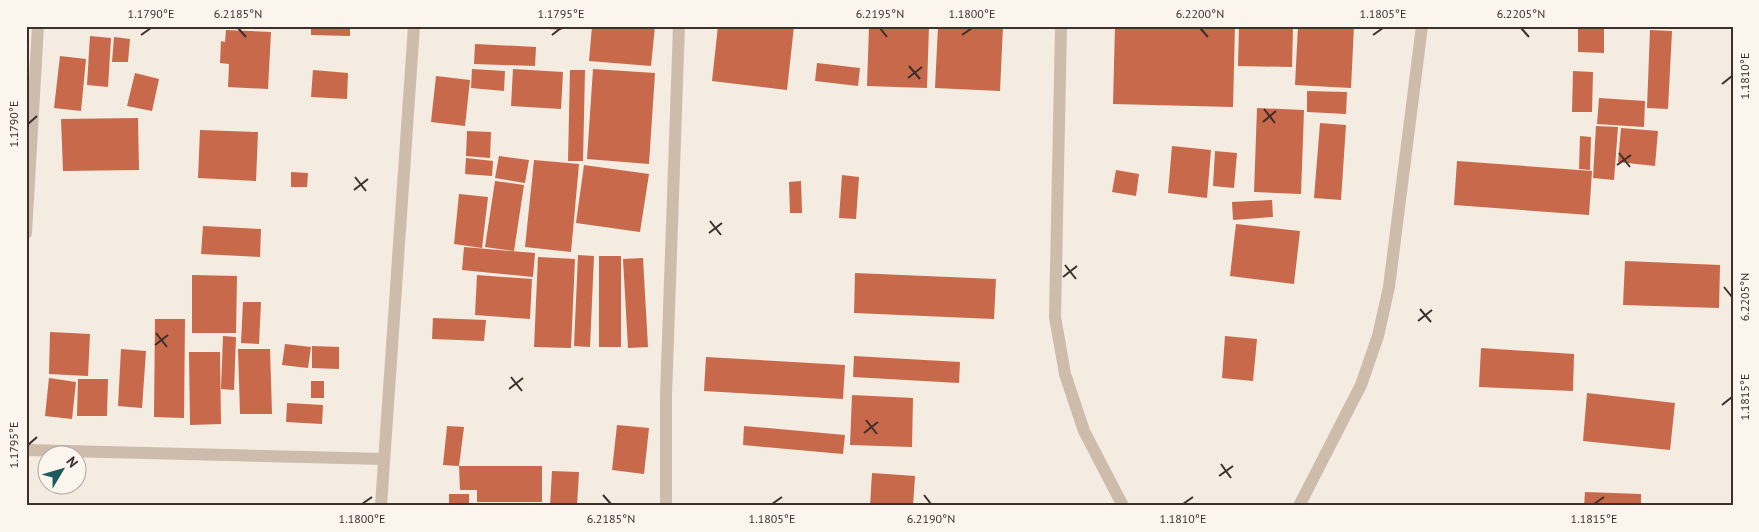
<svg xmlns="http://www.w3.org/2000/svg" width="1759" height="532" font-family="'PT Sans',sans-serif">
	<rect width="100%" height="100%" fill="#f4ebe1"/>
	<g fill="#c8694b">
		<path d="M311 26H350V36L311 35Z"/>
		<path d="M535 26H562V30L535 28Z"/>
		<path d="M592 26H655L651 66 589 61Z"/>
		<path d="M718 26H794L787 90 712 81Z"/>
		<path d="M869 26H929L927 88 867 86Z"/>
		<path d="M938 26H1003L1000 91 935 88Z"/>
		<path d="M1115 26H1235L1233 107 1113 104Z"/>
		<path d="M1239 26H1293L1292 67 1238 66Z"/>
		<path d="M1298 26H1354L1351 88 1295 85Z"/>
		<path d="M1578 26H1604V53L1578 52Z"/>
		<path d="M226 30 271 32 268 89 228 87 229 64 220 63 221 41 225 42Z"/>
		<path d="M1650 30 1672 31 1668 109 1647 108Z"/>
		<path d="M90 36 111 38 108 87 87 85Z"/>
		<path d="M114 37 130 39 128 62H112Z"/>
		<path d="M475 44 536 47 535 66 474 64Z"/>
		<path d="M60 56 86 59 81 111 54 108Z"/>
		<path d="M817 63 860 68 858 86 815 81Z"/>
		<path d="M472 69 505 71 504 91 471 88Z"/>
		<path d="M513 69 563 72 561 109 511 106Z"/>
		<path d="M593 69 655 73 649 164 587 159Z"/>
		<path d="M313 70 348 73 347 99 311 97Z"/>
		<path d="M570 70H585L583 161H568Z"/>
		<path d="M1573 71 1593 72 1592 112H1572Z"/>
		<path d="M135 73 159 79 152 111 127 106Z"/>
		<path d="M436 76 470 80 465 126 431 122Z"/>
		<path d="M1307 91 1347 92 1346 114 1307 112Z"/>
		<path d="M1599 98 1645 101 1644 127 1597 124Z"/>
		<path d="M1257 108 1304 110 1301 194 1254 192Z"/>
		<path d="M138 118 139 170 63 171 61 119Z"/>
		<path d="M1320 123 1346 125 1341 200 1314 198Z"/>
		<path d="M1596 126 1618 127 1614 180 1593 178Z"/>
		<path d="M1621 128 1658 131 1655 166 1618 162Z"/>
		<path d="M200 130 258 132 256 181 198 178Z"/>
		<path d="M467 131 491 132 490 158 466 156Z"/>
		<path d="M1580 136 1591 137 1590 170 1579 169Z"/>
		<path d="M1172 146 1211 150 1207 198 1168 193Z"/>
		<path d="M1215 151 1237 153 1234 188 1213 186Z"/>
		<path d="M499 156 529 160 525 183 495 178Z"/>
		<path d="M466 158 493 161 492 176 465 174Z"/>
		<path d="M534 160 579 164 571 252 525 247Z"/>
		<path d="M1457 161 1592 171 1589 215 1454 205Z"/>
		<path d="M584 165 649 174 640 232 576 223Z"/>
		<path d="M1116 170 1139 174 1136 196 1112 192Z"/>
		<path d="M291 172 308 173 307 187H291Z"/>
		<path d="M842 175 859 177 856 219 839 218Z"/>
		<path d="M495 181 524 185 514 251 485 247Z"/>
		<path d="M801 181 802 213H790L789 182Z"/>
		<path d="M459 194 488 197 482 248 454 244Z"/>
		<path d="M1272 200 1273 217 1233 220 1232 202Z"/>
		<path d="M1236 224 1300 231 1294 284 1230 276Z"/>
		<path d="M203 226 261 229 260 257 201 254Z"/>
		<path d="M464 247 535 253 533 277 462 270Z"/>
		<path d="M578 255 594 256 590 347 574 346Z"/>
		<rect x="599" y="256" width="22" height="91"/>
		<path d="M538 257 575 259 571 348 534 347Z"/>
		<path d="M643 258 648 347 628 348 623 259Z"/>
		<path d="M1625 261 1720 265 1719 308 1623 305Z"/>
		<path d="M855 273 996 279 994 319 854 313Z"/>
		<path d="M192 275 237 276 236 333H192Z"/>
		<path d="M477 275 532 279 530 319 475 315Z"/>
		<path d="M243 302H261L259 344 241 343Z"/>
		<path d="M433 318 486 320 484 341 432 339Z"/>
		<path d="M155 319H185L184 418 154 417Z"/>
		<path d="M50 332 90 334 88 376 49 374Z"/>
		<path d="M223 336 236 337 234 390 221 389Z"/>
		<path d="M1225 336 1257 339 1253 381 1222 378Z"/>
		<path d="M285 344 311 347 308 368 282 365Z"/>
		<path d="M312 346 339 347V369L312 368Z"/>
		<path d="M1481 348 1574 354 1573 391 1479 387Z"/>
		<path d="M121 349 146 351 142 408 118 406Z"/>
		<path d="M238 349H270L272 414H240Z"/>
		<path d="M189 352H220L221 424 190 425Z"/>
		<path d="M854 356 960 362 959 383 853 377Z"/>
		<path d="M706 357 845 365 843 399 704 391Z"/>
		<path d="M49 378 76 382 72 419 45 416Z"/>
		<path d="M78 379H108L107 416H77Z"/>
		<rect x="311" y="381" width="13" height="17"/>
		<path d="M1587 393 1675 403 1670 450 1583 441Z"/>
		<path d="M852 395 913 398 912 447 850 445Z"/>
		<path d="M287 403 323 405 322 424 286 422Z"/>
		<path d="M617 425 649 428 644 474 612 470Z"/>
		<path d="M447 426 464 427 459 466 443 465Z"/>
		<path d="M744 426 845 435 843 454 743 445Z"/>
		<path d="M459 466H542V502H477V490H460Z"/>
		<path d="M552 471 579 472 577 506H550Z"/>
		<path d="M872 473 915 476 913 506H870Z"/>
		<path d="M1585 492 1641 494V506H1584Z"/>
		<rect x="449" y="494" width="20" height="12"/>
	</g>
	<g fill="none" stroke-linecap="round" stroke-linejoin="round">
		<g stroke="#cdbbac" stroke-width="12">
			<path d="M1061 26 1055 317 1065 374 1084 431 1123 506"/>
			<path d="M26 233 38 26"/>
			<path d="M26 450 384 459"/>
			<path d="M381 506 414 26"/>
			<path d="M666 506V395L679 26"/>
			<path d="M1299 506 1361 385 1378 336 1389 287 1422 26"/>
		</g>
	</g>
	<path fill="none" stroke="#3b302b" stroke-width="2" d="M238 28 246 37M880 28 887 37M1200 28 1208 37M1521 28 1529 37M141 35 151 28M552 35 561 28M962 35 972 28M1373 35 1383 28M909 66 920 79M908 78 922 67M1722 84 1732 76M1264 109 1275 123M1263 122 1276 111M28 124 37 116M1619 153 1630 167M1617 165 1631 155M355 177 366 191M354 190 368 179M710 221 721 235M709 233 722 223M1065 265 1076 279M1063 277 1077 266M1724 287 1732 297M1420 309 1431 322M1418 321 1432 310M156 333 167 347M155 345 168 335M511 377 522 391M509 389 523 378M1722 405 1732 397M866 420 877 434M864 433 878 422M28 445 37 437M1221 464 1231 478M1219 476 1233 466M603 495 611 504M924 495 931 504M362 504 372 497M772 504 782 497M1183 504 1193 497M1594 504 1604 497"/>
	<rect width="1759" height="532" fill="none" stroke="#fbf5ee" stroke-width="55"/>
	<g transform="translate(62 470) rotate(52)"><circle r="24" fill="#fbf5ee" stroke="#aea6a0"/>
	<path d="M0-4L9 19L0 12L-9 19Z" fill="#1f5a5e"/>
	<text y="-8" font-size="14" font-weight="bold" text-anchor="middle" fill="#3b302b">N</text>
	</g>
	<rect x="28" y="28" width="1704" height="476" fill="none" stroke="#3b302b" stroke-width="2"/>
	<g font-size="12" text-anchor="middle" fill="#3b302b">
		<text x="151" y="18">1.1790°E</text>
		<text x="238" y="18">6.2185°N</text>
		<text x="561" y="18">1.1795°E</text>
		<text x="880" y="18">6.2195°N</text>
		<text x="972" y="18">1.1800°E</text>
		<text x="1200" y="18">6.2200°N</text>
		<text x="1383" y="18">1.1805°E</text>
		<text x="1521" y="18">6.2205°N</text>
		<text transform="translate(1745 76) rotate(-90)" y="4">1.1810°E</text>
		<text transform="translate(14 124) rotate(-90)" y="4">1.1790°E</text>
		<text transform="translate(1745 297) rotate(-90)" y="4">6.2205°N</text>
		<text transform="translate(1745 397) rotate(-90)" y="4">1.1815°E</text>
		<text transform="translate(14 445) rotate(-90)" y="4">1.1795°E</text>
		<text x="362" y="523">1.1800°E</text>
		<text x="611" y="523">6.2185°N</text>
		<text x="772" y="523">1.1805°E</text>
		<text x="931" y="523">6.2190°N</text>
		<text x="1183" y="523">1.1810°E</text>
		<text x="1594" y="523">1.1815°E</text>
	</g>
</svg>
